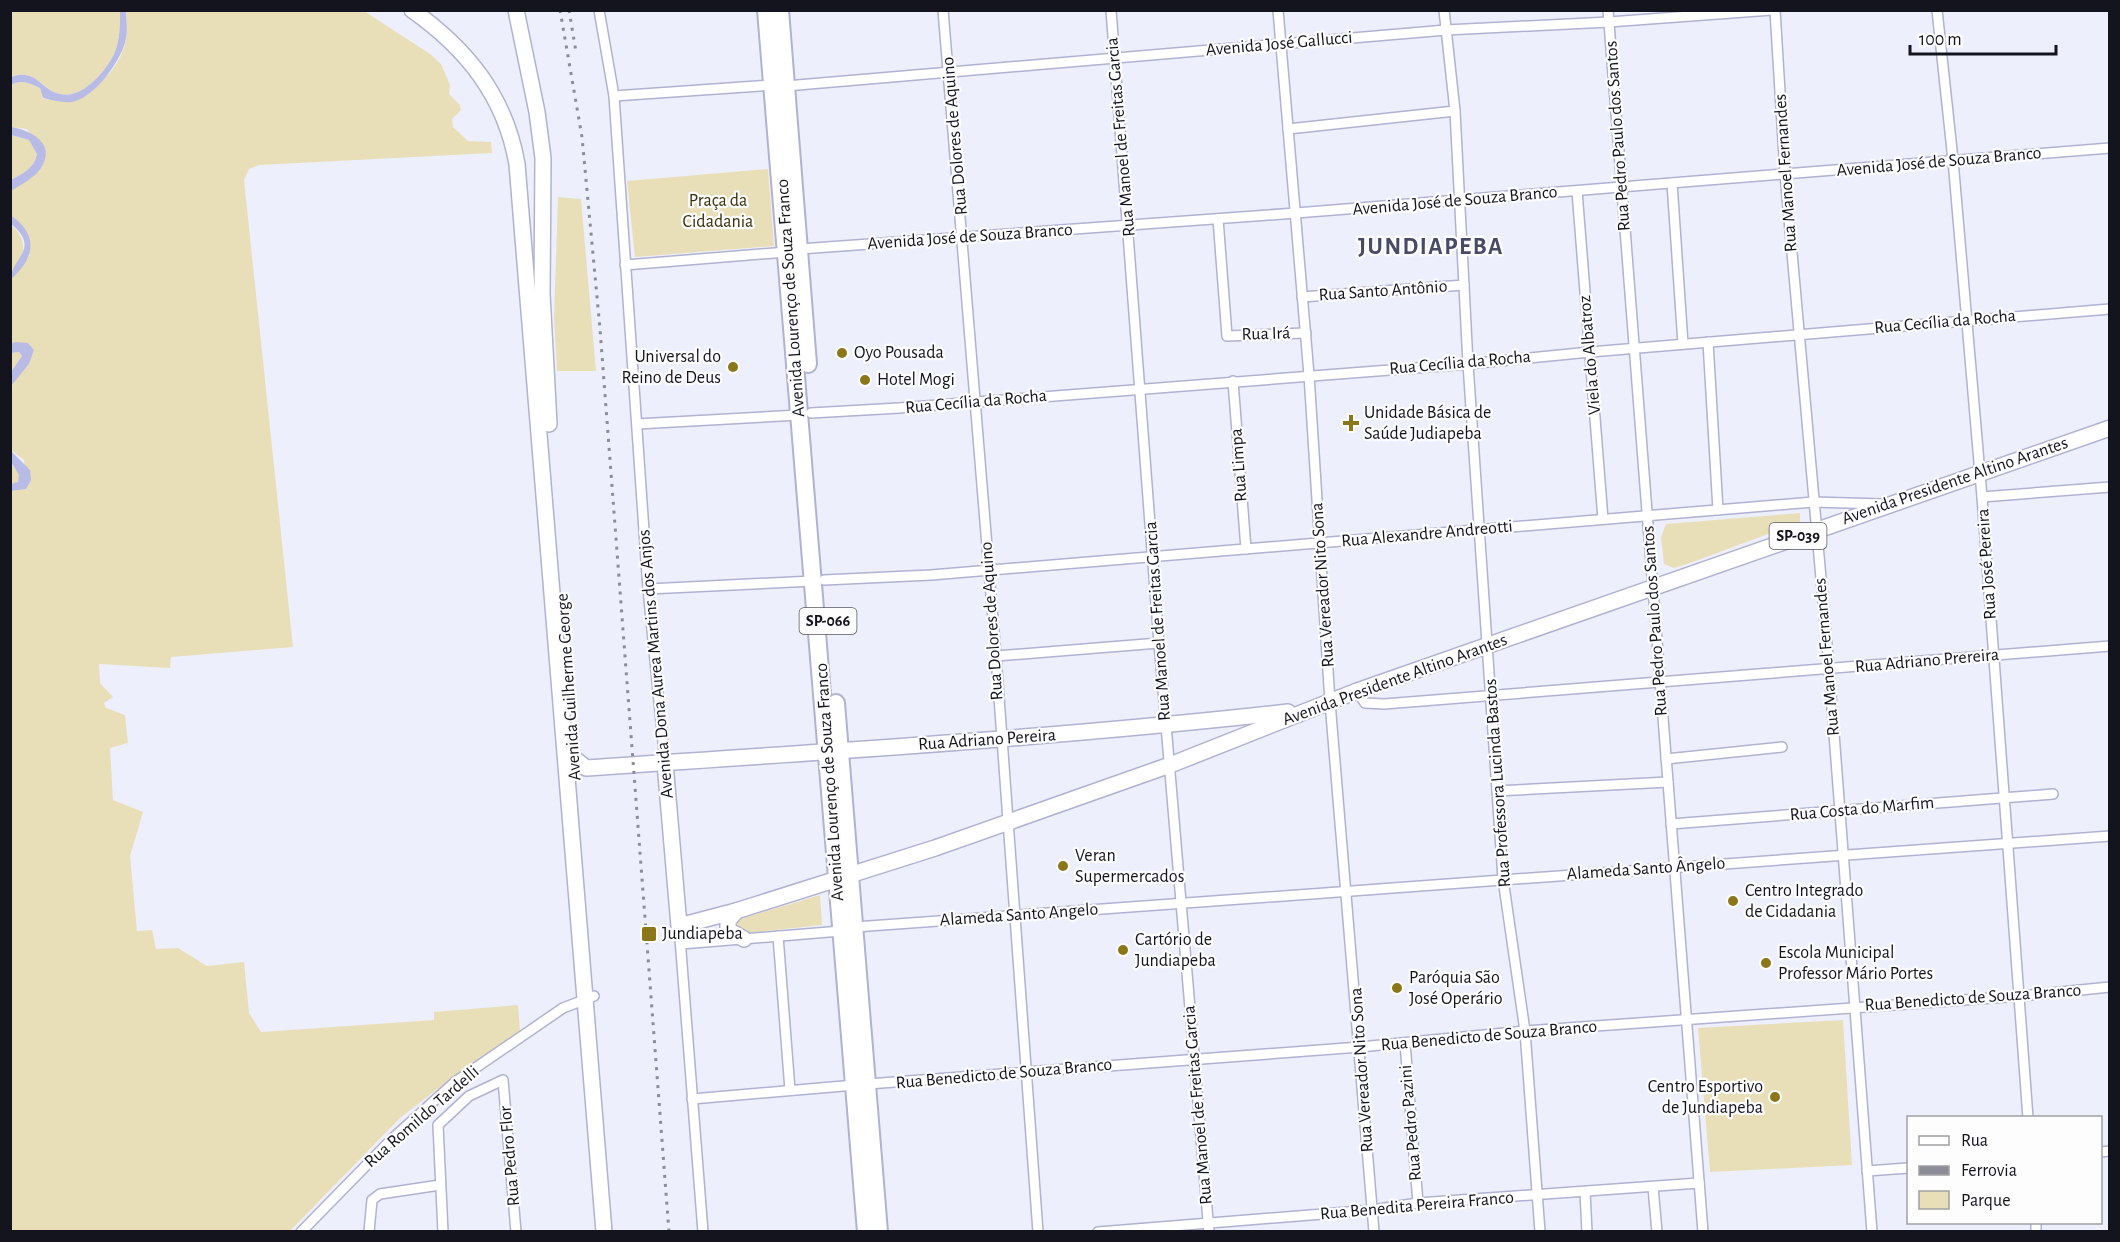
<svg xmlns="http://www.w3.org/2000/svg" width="2120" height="1242" font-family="'Alegreya Sans',sans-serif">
	<rect width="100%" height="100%" fill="#eeeffc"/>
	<g fill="#e8dfb9">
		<path d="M10 11H120C120 24 120 39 115 52 107 70 82 100 60 94 41 90 36 68 11 77Z"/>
		<path d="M126 11H364L430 54 441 64 450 85 449 94 460 105 461 110 452 119 453 127 468 141 491 142 492 153 259 165 249 169 244 180 293 647 171 657 170 668 99 664 100 683 113 697 104 703 106 708 125 715 128 743 110 748 113 800 143 812 130 856 137 931 152 930 156 949 178 948 207 966 244 962 249 1013 261 1032 434 1020V1012L518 1005 520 1031 462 1070 400 1118 290 1231H11L10 491 26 489 24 460 11 450 10 386 29 364 15 342 11 344 10 279 30 255 15 218 11 216V191L34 175 45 157 27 129 11 127V85C20 79 30 83 40 88L43 99C80 105 120 76 126 39 128 30 126 20 126 11Z"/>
		<path d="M10 135 29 140 37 154C34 169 23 173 11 180Z"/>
		<path d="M768 169 774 246 635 257 627 181Z"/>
		<path d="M558 197 581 199 596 371H557L554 318Z"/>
		<path d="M10 224C27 237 28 258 11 271Z"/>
		<path d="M19 352 22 356 11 372V353Z"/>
		<path d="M10 462 20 475 18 482 12 484Z"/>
		<path d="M1800 513V522L1693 562 1674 568 1664 564 1661 537 1666 524Z"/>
		<path d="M820 895 822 925 748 933 735 930V922L740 919Z"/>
		<path d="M1843 1020 1852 1165 1710 1172 1698 1028Z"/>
	</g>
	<g fill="#b9bbe7">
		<path d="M120 11H126C126 19 128 30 126 38 123 59 93 100 71 102 62 103 52 100 43 98L40 88C30 83 20 79 11 85V77C37 68 40 90 60 94 82 100 107 70 115 52 120 39 120 24 120 11Z"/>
		<path d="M11 127C30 130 57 143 41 168 35 178 20 185 11 191V180C23 173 34 169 37 154L29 140 11 135Z"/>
		<path d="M11 216C16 218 18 221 22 225 39 245 28 264 11 279 10 259 42 249 11 224Z"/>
		<path d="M15 342 28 343 34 350 29 364 11 386V372L22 356 19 352 11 353V344Z"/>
		<path d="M10 450 30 470 31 480 26 489 11 491V484L18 482 19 475 11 462Z"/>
	</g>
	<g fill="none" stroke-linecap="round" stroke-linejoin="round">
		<defs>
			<g id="street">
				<path d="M599 10 614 96 648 589 665 763"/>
				<path d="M943 10 996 656 1038 1232"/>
				<path d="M1111 10 1159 643 1209 1232"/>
				<path d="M1278 10 1309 375 1330 702 1374 1232"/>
				<path d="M1444 10 1455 111 1468 364 1503 879 1525 1031 1540 1232"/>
				<path d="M1608 10 1703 1232"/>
				<path d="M1775 10 1785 174 1829 668 1872 1232"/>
				<path d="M1937 10 1953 160 1982 497 2028 1118"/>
				<path d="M786 86 1446 30 1609 22 1772 10"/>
				<path d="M614 96 773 85"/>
				<path d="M1288 129 1455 111"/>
				<path d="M1672 183 1683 344"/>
				<path d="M1577 191 1603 519"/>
				<path d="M1218 219 1227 336 1306 333"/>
				<path d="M800 249 1296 213 2110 148"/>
				<path d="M625 265 787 252"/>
				<path d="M1302 297 1464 285"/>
				<path d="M1708 342 1718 510"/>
				<path d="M1233 381 1246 549"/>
				<path d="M811 413 899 408 1468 364 1590 352 2110 309"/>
				<path d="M637 424 799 415"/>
				<path d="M1982 497 2110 487"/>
				<path d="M824 580 931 575 1813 502 1883 504"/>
				<path d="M648 589 813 581"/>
				<path d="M996 656 1159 643"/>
				<path d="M1357 691 1365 703 1384 704 2110 646"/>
				<path d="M1666 759 1782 747"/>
				<path d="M1497 791 1668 782"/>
				<path d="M1671 824 2053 794"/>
				<path d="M679 926 703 1232"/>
				<path d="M855 927 2110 836"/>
				<path d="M778 936 790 1090"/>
				<path d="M681 944 841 931"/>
				<path d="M1405 1043 1418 1203"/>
				<path d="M868 1084 1360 1047 1525 1031 2021 996 2110 987"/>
				<path d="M692 1099 855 1085"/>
				<path d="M2100 1152 2110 1151"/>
				<path d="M1867 1171 1908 1168"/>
				<path d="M1653 1187 1657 1232"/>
				<path d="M1585 1192 1587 1232"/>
				<path d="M2036 1222V1232"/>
				<path d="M301 1232 393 1138 455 1082 563 1008 594 996"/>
				<path d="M369 1232 372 1200 380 1194 440 1185"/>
				<path d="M443 1232 438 1125 469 1096 503 1080 516 1232"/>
				<path d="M1098 1232 1372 1210 1418 1203 1699 1183"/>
			</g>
			<g id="primary">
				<path d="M412 10C467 49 505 96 517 164L604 1232"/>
				<path d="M516 10 537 112 543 158 542 294 549 424"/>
				<path d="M575 759 586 768C820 752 1054 738 1288 712"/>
				<path d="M665 763 679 926 736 911 935 848 1170 765 1357 691 2110 428"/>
				<path d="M736 911 728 921V930L744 939"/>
			</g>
			<g id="highway">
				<path d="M766 10 866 1232"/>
				<path d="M780 10 808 364"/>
				<path d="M836 703 879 1232"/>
			</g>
		</defs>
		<use href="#street" stroke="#b0b2d1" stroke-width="12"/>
		<use href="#primary" stroke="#b0b2d1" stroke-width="18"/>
		<use href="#highway" stroke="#b0b2d1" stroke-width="20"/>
		<use href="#street" stroke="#fff" stroke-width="9"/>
		<use href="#primary" stroke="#fff" stroke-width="15"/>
		<use href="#highway" stroke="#fff" stroke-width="16"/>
		<g stroke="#8b8c98" stroke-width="3" stroke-dasharray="3 6" stroke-linecap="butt">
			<path d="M560 10 582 137 600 329 669 1232"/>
			<path d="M569 10 576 52"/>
		</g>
	</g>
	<g fill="#8b761a" stroke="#fdfdfd" stroke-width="2">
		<circle cx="842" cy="353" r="6"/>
		<circle cx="733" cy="367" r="6"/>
		<circle cx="865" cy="380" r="6"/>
		<path d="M1348 414h6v6h6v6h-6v6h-6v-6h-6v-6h6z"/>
		<circle cx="1063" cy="866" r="6"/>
		<circle cx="1733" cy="901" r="6"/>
		<rect x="641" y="926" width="16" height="16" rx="3"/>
		<circle cx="1123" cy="950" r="6"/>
		<circle cx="1766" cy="963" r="6"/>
		<circle cx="1397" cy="988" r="6"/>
		<circle cx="1775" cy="1097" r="6"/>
	</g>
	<g text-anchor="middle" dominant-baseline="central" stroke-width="4.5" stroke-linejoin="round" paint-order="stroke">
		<g fill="#fdfdfd" stroke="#5a5a62" stroke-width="1.5">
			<rect x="1769.5" y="523" width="57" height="26" rx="4.5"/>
			<rect x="799.5" y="608" width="57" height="26" rx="4.5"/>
		</g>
		<g font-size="16" font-weight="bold" fill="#14141f">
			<text x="1798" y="536">SP-039</text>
			<text x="828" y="621">SP-066</text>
		</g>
		<g font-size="18" fill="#14141f" stroke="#fdfdfd">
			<text transform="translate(1279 44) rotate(-5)">Avenida José Gallucci</text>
			<text transform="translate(955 136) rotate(-95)">Rua Dolores de Aquino</text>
			<text transform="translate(1618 136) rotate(-94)">Rua Pedro Paulo dos Santos</text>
			<text transform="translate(1121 137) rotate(-95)">Rua Manoel de Freitas Garcia</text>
			<text transform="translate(1939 162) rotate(-5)">Avenida José de Souza Branco</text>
			<text transform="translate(1786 173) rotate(-94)">Rua Manoel Fernandes</text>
			<text transform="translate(1455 201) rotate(-5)">Avenida José de Souza Branco</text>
			<text transform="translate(970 237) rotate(-4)">Avenida José de Souza Branco</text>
			<text transform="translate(1383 291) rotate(-4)">Rua Santo Antônio</text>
			<text transform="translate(791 298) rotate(-94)">Avenida Lourenço de Souza Franco</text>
			<text transform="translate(1945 322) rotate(-5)">Rua Cecília da Rocha</text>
			<text transform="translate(1266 334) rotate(-2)">Rua Irá</text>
			<text transform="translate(1590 355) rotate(-95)">Viela do Albatroz</text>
			<text transform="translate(1460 363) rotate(-5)">Rua Cecília da Rocha</text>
			<text transform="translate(976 402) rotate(-5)">Rua Cecília da Rocha</text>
			<text transform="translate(1239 465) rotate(-94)">Rua Limpa</text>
			<text transform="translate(1955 481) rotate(-19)">Avenida Presidente Altino Arantes</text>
			<text transform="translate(1427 534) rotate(-5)">Rua Alexandre Andreotti</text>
			<text transform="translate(1987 564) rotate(-94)">Rua José Pereira</text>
			<text transform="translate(1323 585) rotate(-94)">Rua Vereador Nito Sona</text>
			<text transform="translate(992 621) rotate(-94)">Rua Dolores de Aquino</text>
			<text transform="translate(1158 621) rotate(-94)">Rua Manoel de Freitas Garcia</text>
			<text transform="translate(1655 621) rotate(-94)">Rua Pedro Paulo dos Santos</text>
			<text transform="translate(1827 657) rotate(-95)">Rua Manoel Fernandes</text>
			<text transform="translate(1927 661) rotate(-5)">Rua Adriano Prereira</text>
			<text transform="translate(656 664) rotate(-95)">Avenida Dona Aurea Martins dos Anjos</text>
			<text transform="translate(1395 680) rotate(-20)">Avenida Presidente Altino Arantes</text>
			<text transform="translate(569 687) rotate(-94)">Avenida Guilherme George</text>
			<text transform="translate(987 740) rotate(-4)">Rua Adriano Pereira</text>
			<text transform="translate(830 782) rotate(-94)">Avenida Lourenço de Souza Franco</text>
			<text transform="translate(1498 783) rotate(-94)">Rua Professora Lucinda Bastos</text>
			<text transform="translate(1862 809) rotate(-5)">Rua Costa do Marfim</text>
			<text transform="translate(1646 869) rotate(-4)">Alameda Santo Ângelo</text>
			<text transform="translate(1019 915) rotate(-4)">Alameda Santo Angelo</text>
			<text transform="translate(1973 998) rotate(-4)">Rua Benedicto de Souza Branco</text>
			<text transform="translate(1489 1036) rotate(-5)">Rua Benedicto de Souza Branco</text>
			<text transform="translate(1362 1070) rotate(-94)">Rua Vereador Nito Sona</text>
			<text transform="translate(1004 1074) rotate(-5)">Rua Benedicto de Souza Branco</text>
			<text transform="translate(1198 1105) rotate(-95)">Rua Manoel de Freitas Garcia</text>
			<text transform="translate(422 1117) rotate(-41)">Rua Romildo Tardelli</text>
			<text transform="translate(1411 1123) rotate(-95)">Rua Pedro Pazini</text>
			<text transform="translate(510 1156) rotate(-95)">Rua Pedro Flor</text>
			<text transform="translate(1417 1206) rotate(-5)">Rua Benedita Pereira Franco</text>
		</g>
		<g font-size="18" fill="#39300b" stroke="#fdfdfd">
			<text x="718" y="201">Praça da<tspan x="718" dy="21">Cidadania</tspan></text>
		</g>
		<g font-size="18" fill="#14141f" stroke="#fdfdfd" text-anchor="start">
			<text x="854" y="353">Oyo Pousada</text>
			<text x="721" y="357" text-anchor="end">Universal do<tspan x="721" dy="21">Reino de Deus</tspan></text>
			<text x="877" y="380">Hotel Mogi</text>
			<text x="1364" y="413">Unidade Básica de<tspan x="1364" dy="21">Saúde Judiapeba</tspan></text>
			<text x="1075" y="856">Veran<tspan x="1075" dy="21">Supermercados</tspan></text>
			<text x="1745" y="891">Centro Integrado<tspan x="1745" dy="21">de Cidadania</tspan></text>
			<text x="662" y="934">Jundiapeba</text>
			<text x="1135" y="940">Cartório de<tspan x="1135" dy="21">Jundiapeba</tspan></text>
			<text x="1778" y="953">Escola Municipal<tspan x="1778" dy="21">Professor Mário Portes</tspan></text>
			<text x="1409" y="978">Paróquia São<tspan x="1409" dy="21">José Operário</tspan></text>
			<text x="1763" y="1087" text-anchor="end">Centro Esportivo<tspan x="1763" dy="21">de Jundiapeba</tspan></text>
		</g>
		<g font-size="24" font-weight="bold" letter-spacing="1.5" fill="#494a64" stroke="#fdfdfd">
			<text x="1431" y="247">JUNDIAPEBA</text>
		</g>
	</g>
	<rect width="2120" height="1242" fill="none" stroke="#14141f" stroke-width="24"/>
	<rect x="1907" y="1116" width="195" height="108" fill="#fdfdfd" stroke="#a0a0a4" stroke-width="1.5"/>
	<rect x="1919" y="1136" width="30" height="9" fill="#ffffff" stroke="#a0a0a4" stroke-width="1.5"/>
	<text x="1961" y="1146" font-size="18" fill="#14141f">Rua</text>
	<rect x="1919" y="1166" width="30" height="9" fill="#8b8c98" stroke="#a0a0a4" stroke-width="1.5"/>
	<text x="1961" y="1176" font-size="18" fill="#14141f">Ferrovia</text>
	<rect x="1919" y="1191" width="30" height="18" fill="#e8dfb9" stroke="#a0a0a4" stroke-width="1.5"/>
	<text x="1961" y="1206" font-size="18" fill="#14141f">Parque</text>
	<path d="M1910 45v9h146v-9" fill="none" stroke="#14141f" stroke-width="3"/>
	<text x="1919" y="45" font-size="18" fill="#14141f" stroke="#fdfdfd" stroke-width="4.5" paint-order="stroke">100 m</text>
</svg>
